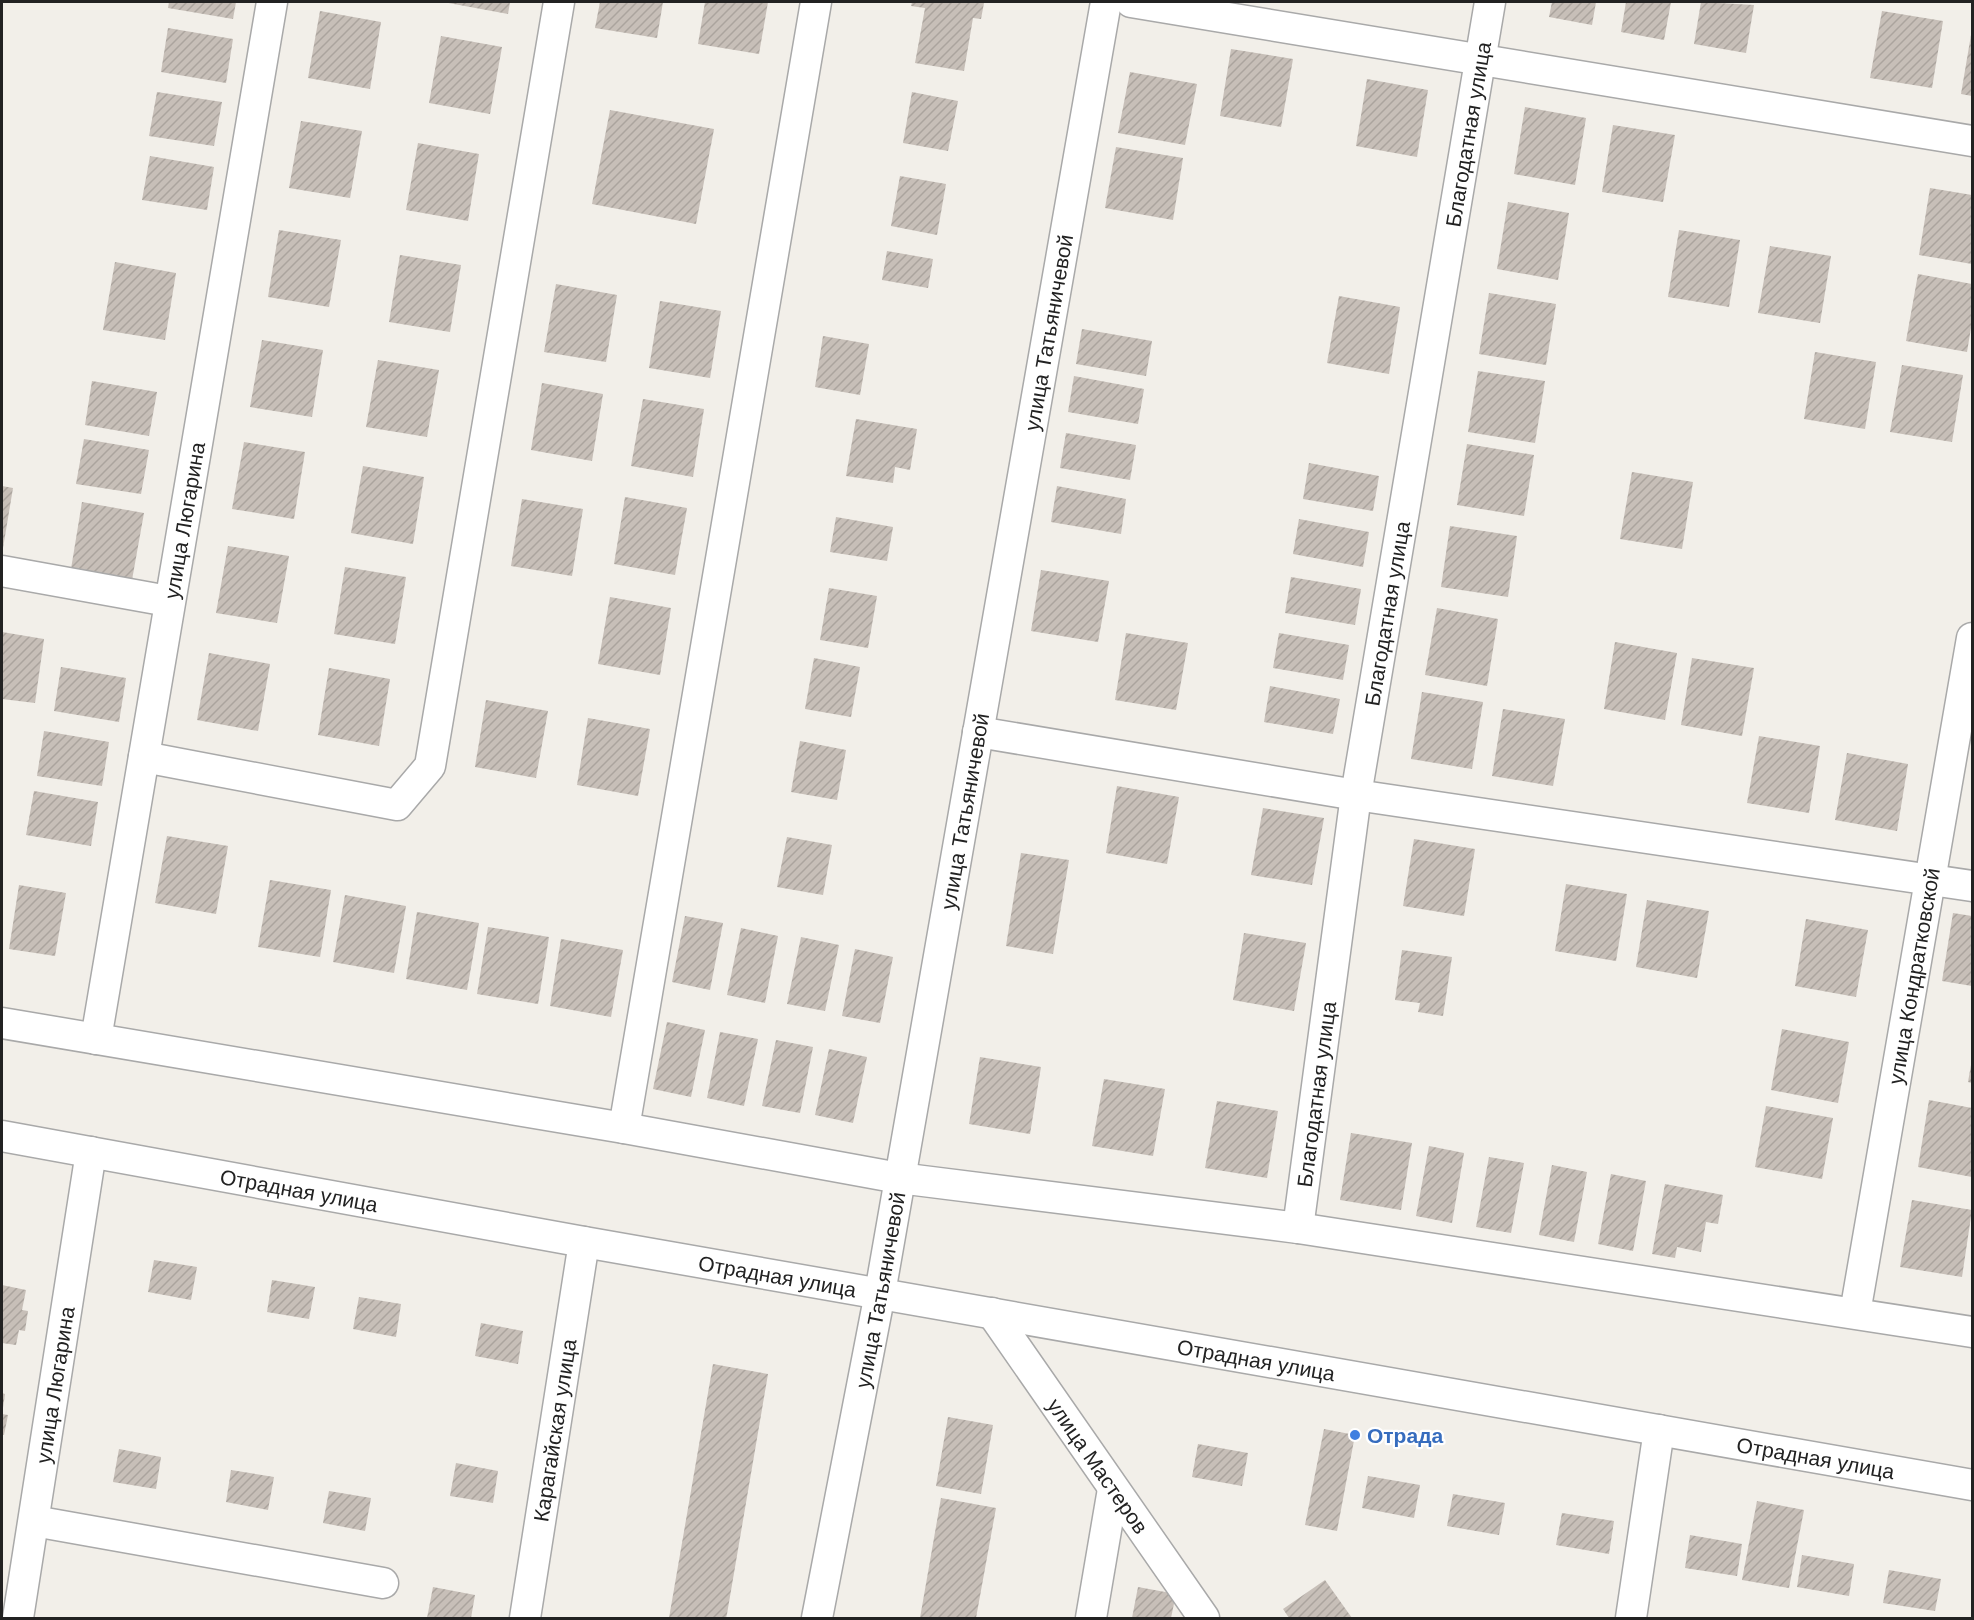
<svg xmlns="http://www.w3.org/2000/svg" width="1974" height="1620" font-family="Helvetica,sans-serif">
	<defs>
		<pattern id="building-hatch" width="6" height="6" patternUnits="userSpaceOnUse" patternTransform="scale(1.5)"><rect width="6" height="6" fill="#c7bfb8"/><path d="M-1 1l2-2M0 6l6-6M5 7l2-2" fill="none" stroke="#aba49e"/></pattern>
	</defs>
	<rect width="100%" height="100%" fill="#f2efe9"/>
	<g fill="url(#building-hatch)">
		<path d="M169 2H236L233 19 168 8Z"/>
		<path d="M443 2H510L508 14Z"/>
		<path d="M600 2H663L657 38 595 28Z"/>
		<path d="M705 2H768L759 54 698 44Z"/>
		<path d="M912 2 984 3 981 19 973 18 964 71 915 63 925 8 911 6Z"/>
		<path d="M1552 2H1596L1592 25 1549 17Z"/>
		<path d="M1626 2H1671L1664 40 1621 32Z"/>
		<path d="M1701 2 1754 5 1746 53 1694 44Z"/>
		<path d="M320 11 381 22 370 89 308 78Z"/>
		<path d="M1882 11 1943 21 1932 88 1870 78Z"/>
		<path d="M168 28 233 39 226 83 161 72Z"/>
		<path d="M1971 35H1972V96L1961 94Z"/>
		<path d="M441 36 502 47 490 114 429 103Z"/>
		<path d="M1231 49 1293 59 1281 127 1220 116Z"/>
		<path d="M1130 72 1197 84 1185 145 1118 133Z"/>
		<path d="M1367 79 1428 90 1417 157 1356 146Z"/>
		<path d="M157 92 222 102 214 146 149 136Z"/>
		<path d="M912 92 958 101 948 151 903 143Z"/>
		<path d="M1525 107 1586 118 1575 185 1514 174Z"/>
		<path d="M610 110 714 129 696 224 592 204Z"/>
		<path d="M301 121 362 131 350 198 289 188Z"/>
		<path d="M1613 125 1675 135 1663 202 1602 192Z"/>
		<path d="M418 143 479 154 468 221 406 210Z"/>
		<path d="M1116 147 1183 158 1173 220 1105 208Z"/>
		<path d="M150 156 214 167 207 210 142 200Z"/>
		<path d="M900 176 946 184 937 235 891 226Z"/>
		<path d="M1930 188 1972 195V264L1919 255Z"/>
		<path d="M1508 202 1569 213 1558 280 1497 269Z"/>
		<path d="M279 230 341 240 329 307 268 297Z"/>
		<path d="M1679 230 1740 240 1729 307 1668 297Z"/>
		<path d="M1770 246 1831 256 1820 323 1758 313Z"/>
		<path d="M887 251 933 259 928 288 882 280Z"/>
		<path d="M400 255 461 265 450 332 389 322Z"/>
		<path d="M115 262 176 273 165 340 103 330Z"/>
		<path d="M1918 274 1972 284V322L1967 352 1906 341Z"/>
		<path d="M556 284 617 295 606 362 544 352Z"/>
		<path d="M1489 293 1556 304 1546 365 1479 354Z"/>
		<path d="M1339 296 1400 307 1389 374 1327 363Z"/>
		<path d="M660 301 721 311 710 378 649 368Z"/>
		<path d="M1082 329 1152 341 1146 376 1076 364Z"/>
		<path d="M823 336 869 344 860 395 815 387Z"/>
		<path d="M262 340 323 350 312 417 250 407Z"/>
		<path d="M1815 352 1876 362 1865 429 1804 419Z"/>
		<path d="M378 360 439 370 427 437 366 427Z"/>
		<path d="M1902 365 1963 375 1952 442 1890 432Z"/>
		<path d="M1478 371 1545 381 1535 443 1468 432Z"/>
		<path d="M1074 376 1144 389 1138 424 1068 412Z"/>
		<path d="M92 381 157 392 149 436 85 425Z"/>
		<path d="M542 383 603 394 592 461 531 450Z"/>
		<path d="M643 399 704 409 693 477 631 466Z"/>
		<path d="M856 419 917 429 910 470 895 467 893 483 846 476Z"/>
		<path d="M1066 433 1136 445 1130 480 1060 468Z"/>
		<path d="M84 439 149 450 141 494 76 484Z"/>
		<path d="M244 442 305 452 294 519 232 509Z"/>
		<path d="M1467 444 1534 455 1524 516 1457 505Z"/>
		<path d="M1309 463 1379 476 1373 511 1303 499Z"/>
		<path d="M363 466 424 477 413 544 351 533Z"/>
		<path d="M1632 472 1693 482 1682 549 1620 539Z"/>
		<path d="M2 486 13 488 3 548H2Z"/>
		<path d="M1057 486 1126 499 1121 534 1051 522Z"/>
		<path d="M625 497 687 508 675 575 614 564Z"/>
		<path d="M522 499 583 509 572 576 511 566Z"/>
		<path d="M82 502 144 513 132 580 71 569Z"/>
		<path d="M836 517 893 527 887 561 830 552Z"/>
		<path d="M1299 519 1369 532 1363 567 1293 554Z"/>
		<path d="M1450 526 1517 536 1508 597 1441 587Z"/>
		<path d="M228 546 289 556 277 623 216 613Z"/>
		<path d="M345 567 406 577 395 644 334 634Z"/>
		<path d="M1041 570 1109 581 1098 642 1031 631Z"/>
		<path d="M1291 577 1361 589 1355 625 1285 613Z"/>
		<path d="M829 588 877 596 868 648 820 640Z"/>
		<path d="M610 597 671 608 660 675 598 664Z"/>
		<path d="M1437 608 1498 619 1487 686 1425 675Z"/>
		<path d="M2 632 44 639 35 703 2 699Z"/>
		<path d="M1126 633 1188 643 1176 710 1115 700Z"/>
		<path d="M1279 633 1349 645 1343 680 1273 668Z"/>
		<path d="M1615 642 1677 653 1665 720 1604 709Z"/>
		<path d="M209 653 270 664 258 731 197 720Z"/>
		<path d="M814 658 860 667 851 717 805 709Z"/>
		<path d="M1692 658 1754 668 1742 736 1681 725Z"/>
		<path d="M61 667 126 678 119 722 54 711Z"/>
		<path d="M329 668 390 679 379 746 318 735Z"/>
		<path d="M1270 686 1340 699 1333 734 1264 722Z"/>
		<path d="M1422 692 1483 702 1472 769 1411 759Z"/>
		<path d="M486 700 548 711 536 778 475 767Z"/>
		<path d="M1503 709 1565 719 1553 786 1492 776Z"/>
		<path d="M588 718 650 729 638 796 577 785Z"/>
		<path d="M44 731 109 742 102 786 37 776Z"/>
		<path d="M1759 736 1820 746 1809 813 1747 803Z"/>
		<path d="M800 741 846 750 837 800 791 792Z"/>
		<path d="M1847 753 1908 764 1897 831 1835 820Z"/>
		<path d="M1117 786 1179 797 1167 864 1106 853Z"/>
		<path d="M34 791 98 802 91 846 26 835Z"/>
		<path d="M1263 808 1324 818 1312 885 1251 875Z"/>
		<path d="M167 836 228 846 216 914 155 903Z"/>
		<path d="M787 837 832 845 823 895 777 887Z"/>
		<path d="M1414 839 1475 849 1464 916 1403 906Z"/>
		<path d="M1021 853 1069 860 1053 954 1006 946Z"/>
		<path d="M270 880 331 890 320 957 258 947Z"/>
		<path d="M1566 884 1627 894 1616 961 1555 951Z"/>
		<path d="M19 885 66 893 55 956 9 949Z"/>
		<path d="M345 895 406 906 394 973 333 962Z"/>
		<path d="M1647 900 1709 911 1697 978 1636 967Z"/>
		<path d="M417 912 479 923 467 990 406 979Z"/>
		<path d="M1953 913 1972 916V986L1942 981Z"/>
		<path d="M685 916 723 923 710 990 672 982Z"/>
		<path d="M1806 919 1868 930 1856 997 1795 986Z"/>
		<path d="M488 927 549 937 538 1004 477 994Z"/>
		<path d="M741 928 778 936 765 1003 727 995Z"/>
		<path d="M1244 933 1306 943 1294 1011 1233 1000Z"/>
		<path d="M801 937 839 945 825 1011 787 1004Z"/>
		<path d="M561 939 623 950 611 1017 550 1006Z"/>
		<path d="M855 949 893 957 880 1023 842 1016Z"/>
		<path d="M1402 950 1452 957 1443 1016 1418 1012 1420 1003 1395 1000Z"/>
		<path d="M667 1022 705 1030 691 1097 653 1089Z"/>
		<path d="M1782 1029 1849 1042 1838 1103 1771 1090Z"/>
		<path d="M720 1032 758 1039 744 1106 707 1098Z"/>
		<path d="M776 1040 813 1047 800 1113 762 1106Z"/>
		<path d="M829 1049 867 1057 853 1123 815 1115Z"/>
		<path d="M980 1057 1041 1067 1030 1134 969 1124Z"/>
		<path d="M1971 1065H1972V1083L1968 1082Z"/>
		<path d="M1104 1079 1165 1089 1153 1156 1092 1146Z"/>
		<path d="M1929 1100 1972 1108V1177L1918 1167Z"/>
		<path d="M1217 1101 1278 1111 1267 1178 1205 1168Z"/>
		<path d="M1766 1106 1833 1118 1822 1179 1755 1167Z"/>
		<path d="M1351 1133 1412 1143 1401 1210 1340 1200Z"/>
		<path d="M1429 1146 1464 1153 1452 1223 1416 1216Z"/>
		<path d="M1489 1157 1524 1163 1511 1233 1476 1227Z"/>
		<path d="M1552 1165 1587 1172 1574 1242 1539 1235Z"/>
		<path d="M1611 1174 1646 1181 1633 1251 1598 1244Z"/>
		<path d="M1665 1184 1723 1195 1718 1224 1706 1222 1701 1252 1677 1247 1675 1258 1652 1254Z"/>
		<path d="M1912 1200 1972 1210 1962 1277 1900 1267Z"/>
		<path d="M154 1260 197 1267 191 1300 148 1292Z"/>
		<path d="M272 1280 315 1287 309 1319 267 1312Z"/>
		<path d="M2 1285 26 1290 22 1310 28 1311 25 1331 19 1330 16 1345 2 1343Z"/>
		<path d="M359 1297 401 1304 396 1337 353 1329Z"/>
		<path d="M481 1323 523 1331 518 1364 475 1356Z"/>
		<path d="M713 1364 768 1374 727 1614 726 1618H669Z"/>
		<path d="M2 1393 5 1394 3 1408H2Z"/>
		<path d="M2 1414 8 1415 4 1435H2Z"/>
		<path d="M948 1417 993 1425 981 1494 936 1486Z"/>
		<path d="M1324 1429 1355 1435 1337 1531 1305 1525Z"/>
		<path d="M1198 1444 1248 1453 1242 1486 1192 1477Z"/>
		<path d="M119 1449 161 1457 156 1489 113 1482Z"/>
		<path d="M456 1463 498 1471 493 1503 450 1496Z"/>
		<path d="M231 1470 274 1477 268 1510 226 1502Z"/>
		<path d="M1368 1476 1420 1485 1414 1518 1362 1508Z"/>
		<path d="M329 1491 371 1498 365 1531 323 1523Z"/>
		<path d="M1453 1494 1505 1503 1499 1535 1447 1526Z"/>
		<path d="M941 1498 996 1508 976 1618H920Z"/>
		<path d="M1757 1501 1804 1510 1789 1588 1742 1580Z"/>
		<path d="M1562 1513 1614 1521 1609 1554 1556 1545Z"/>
		<path d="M1690 1535 1742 1544 1737 1576 1685 1568Z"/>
		<path d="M1802 1555 1854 1564 1849 1596 1797 1587Z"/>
		<path d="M1889 1570 1941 1579 1935 1611 1883 1603Z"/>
		<path d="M1325 1580 1352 1618H1289L1283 1609Z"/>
		<path d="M433 1587 475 1595 471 1618H427Z"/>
		<path d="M1138 1587 1176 1594 1171 1618H1132Z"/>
	</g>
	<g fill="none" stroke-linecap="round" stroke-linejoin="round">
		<defs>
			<g id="minor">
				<path d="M1131 2 1972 141"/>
				<path d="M2 571 168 601"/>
				<path d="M978 732 1356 795 1972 886"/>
				<path d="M144 757 397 805 430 766 559 2"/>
				<path d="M2 1023 624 1128 899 1178 1298 1228 1972 1332"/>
				<path id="s1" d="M96 1039 272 2"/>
				<path d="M624 1128 816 2"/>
				<path id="s2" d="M2 1136 584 1242 1972 1485"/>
				<path id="s3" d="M1298 1228 1356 795 1490 2"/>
				<path id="s4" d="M992 1313 1204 1618"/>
				<path id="s5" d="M1855 1313 1972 638"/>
				<path d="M34 1521 383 1583"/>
				<path id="s6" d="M18 1618 91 1152"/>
				<path id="s7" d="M525 1618 584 1242"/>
				<path id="s8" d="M817 1618 880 1293 1106 2"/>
				<path d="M1091 1618 1113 1489"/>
				<path d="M1631 1618 1659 1430"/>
			</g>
		</defs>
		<use href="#minor" stroke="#a9a9a9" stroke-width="33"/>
		<use href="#minor" stroke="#fff" stroke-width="30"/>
	</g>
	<circle fill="#3f7fe0" stroke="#fff" stroke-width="2" cx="1355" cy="1435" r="6"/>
	<g text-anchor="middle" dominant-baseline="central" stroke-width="4.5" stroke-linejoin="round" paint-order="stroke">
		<g font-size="21" fill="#222" stroke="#fff">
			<text stroke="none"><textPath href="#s3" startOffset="1107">Благодатная улица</textPath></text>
			<text stroke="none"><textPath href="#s8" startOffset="1306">улица Татьяничевой</textPath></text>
			<text stroke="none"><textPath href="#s1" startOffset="526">улица Люгарина</textPath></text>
			<text stroke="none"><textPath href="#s3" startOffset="621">Благодатная улица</textPath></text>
			<text stroke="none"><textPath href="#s8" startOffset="820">улица Татьяничевой</textPath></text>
			<text stroke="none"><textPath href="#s5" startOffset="342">улица Кондратковской</textPath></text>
			<text stroke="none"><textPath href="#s3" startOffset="135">Благодатная улица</textPath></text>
			<text stroke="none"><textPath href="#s2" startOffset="302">Отрадная улица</textPath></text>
			<text stroke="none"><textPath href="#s2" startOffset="788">Отрадная улица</textPath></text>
			<text stroke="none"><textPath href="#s8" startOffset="334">улица Татьяничевой</textPath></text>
			<text stroke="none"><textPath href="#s2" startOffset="1274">Отрадная улица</textPath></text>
			<text stroke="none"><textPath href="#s6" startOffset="236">улица Люгарина</textPath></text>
			<text stroke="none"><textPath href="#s7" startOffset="190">Карагайская улица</textPath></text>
			<text stroke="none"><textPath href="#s2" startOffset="1842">Отрадная улица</textPath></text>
			<text stroke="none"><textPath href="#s4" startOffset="186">улица Мастеров</textPath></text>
		</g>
		<g font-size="21" font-weight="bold" fill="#366cbe" stroke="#fff" text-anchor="start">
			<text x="1367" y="1435">Отрада</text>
		</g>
	</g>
	<rect width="1974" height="1620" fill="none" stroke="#222222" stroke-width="6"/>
</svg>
